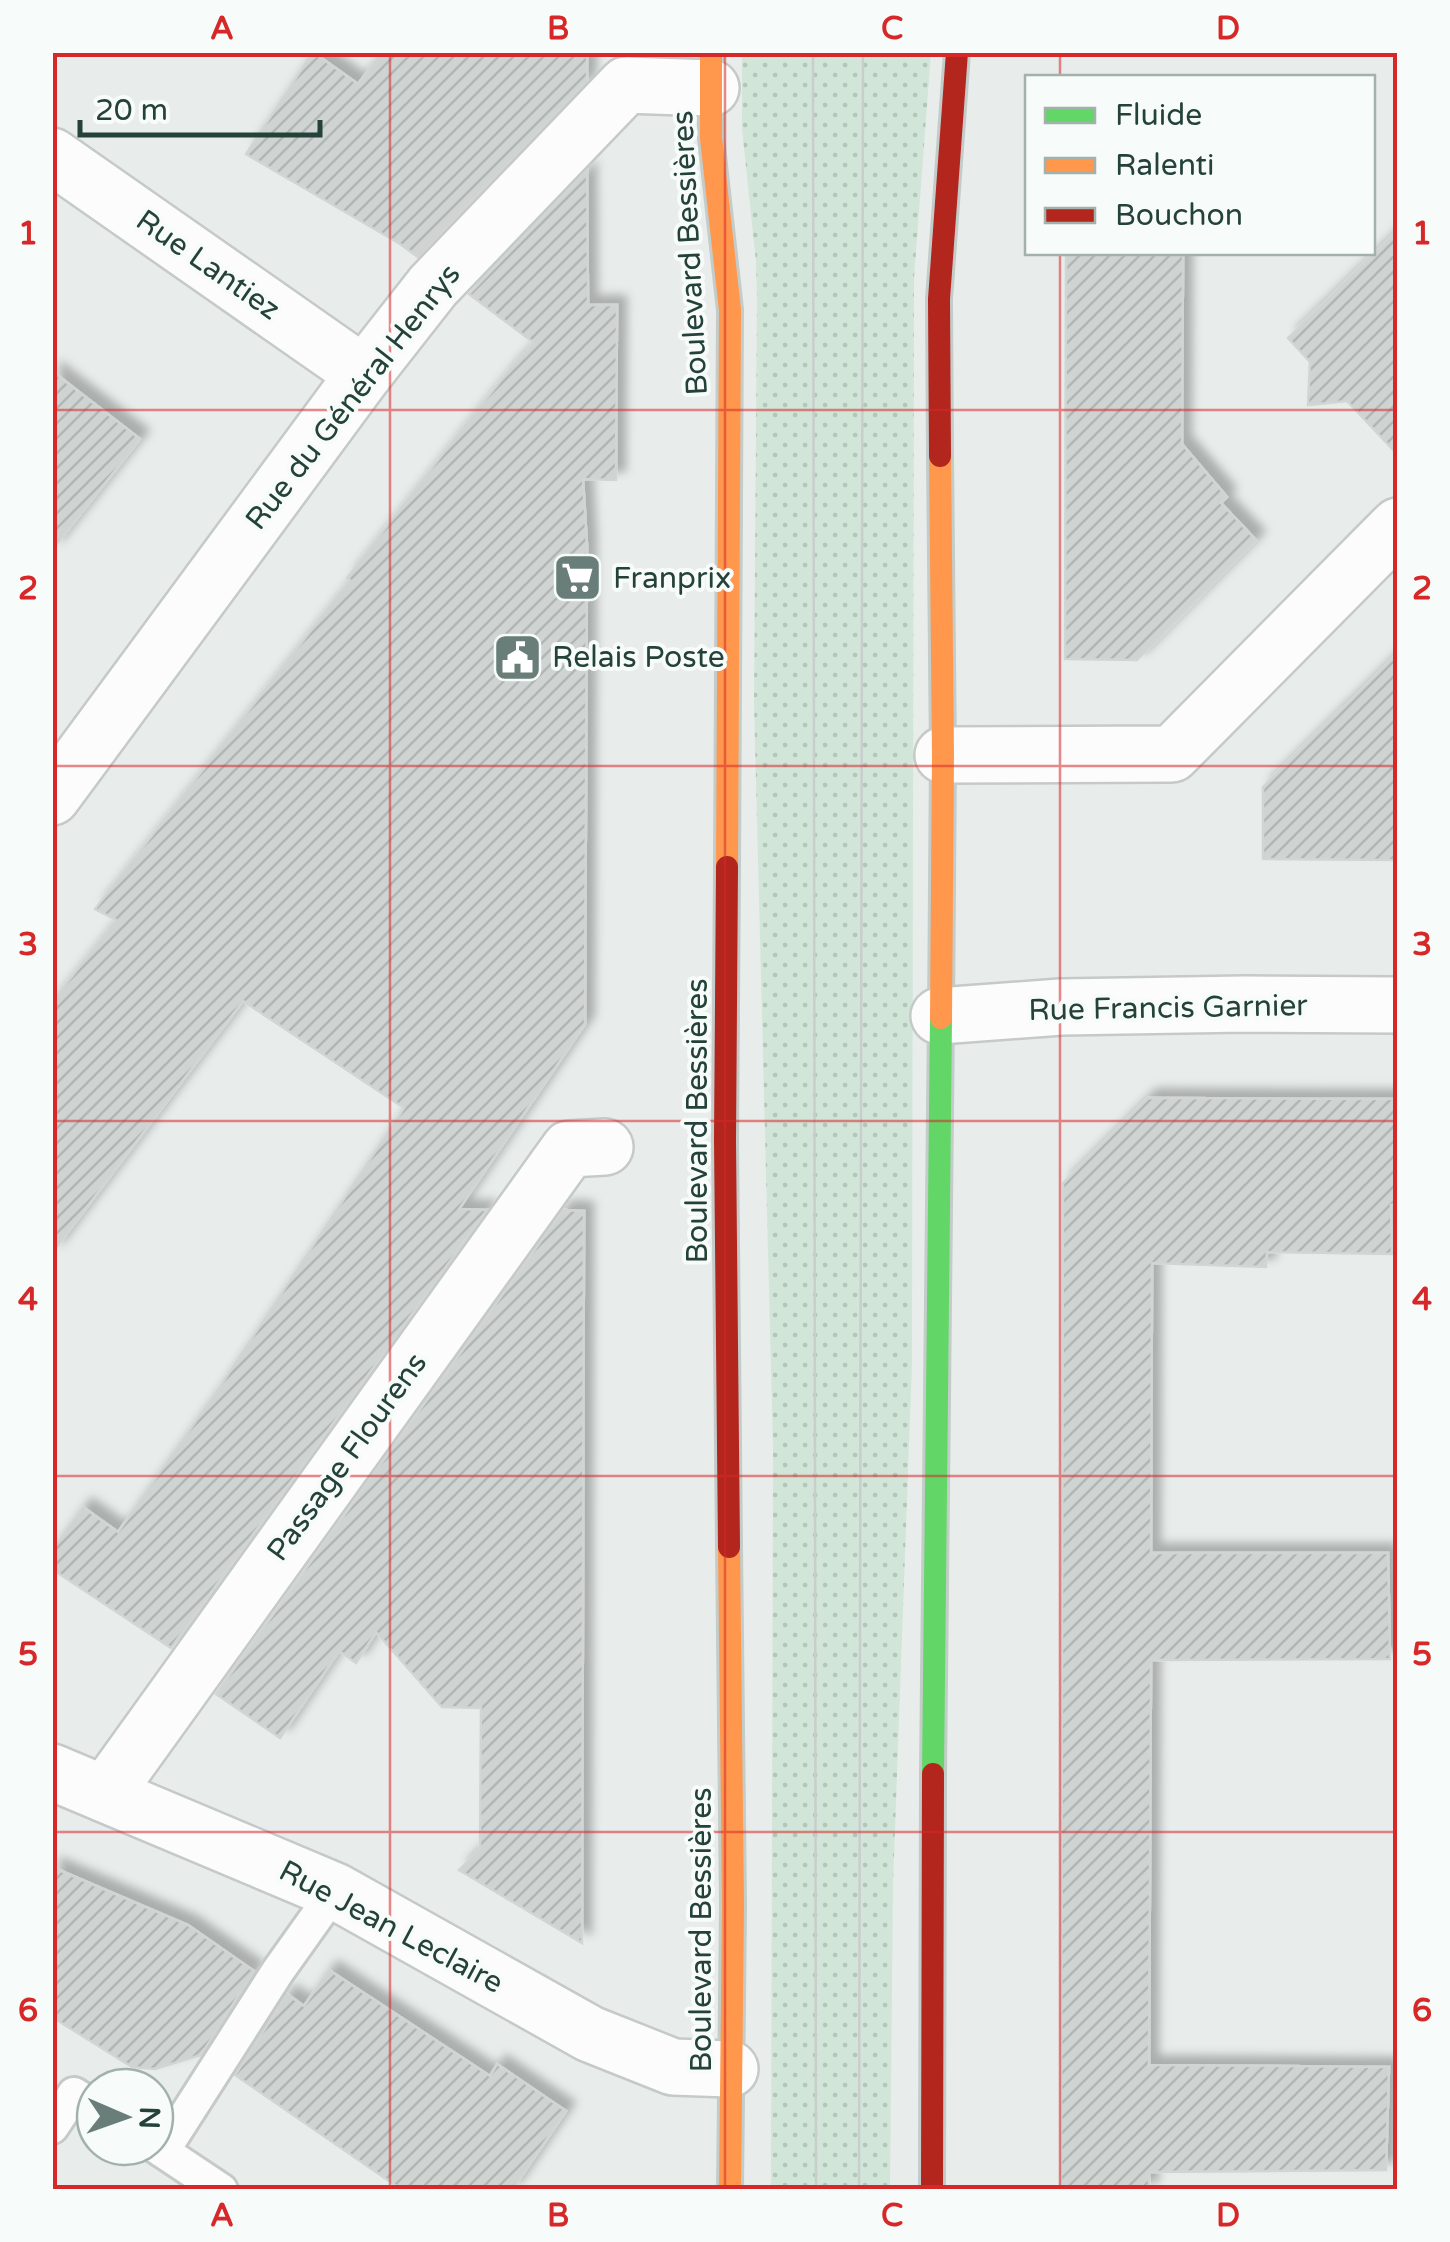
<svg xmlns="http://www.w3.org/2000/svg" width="1450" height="2242" font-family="'Varela Round',sans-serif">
	<defs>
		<pattern id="grass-dots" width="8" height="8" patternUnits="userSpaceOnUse" patternTransform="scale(2.5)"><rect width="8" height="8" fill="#d1e6d8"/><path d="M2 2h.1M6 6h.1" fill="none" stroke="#b3c6ba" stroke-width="1.8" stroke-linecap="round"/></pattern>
		<pattern id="building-hatch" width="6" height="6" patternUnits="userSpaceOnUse" patternTransform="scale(2.5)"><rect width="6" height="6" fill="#cfd4d2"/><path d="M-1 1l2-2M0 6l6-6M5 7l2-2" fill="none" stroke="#b2b7b5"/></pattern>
		<filter id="shadow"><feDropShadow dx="9" dy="-9" stdDeviation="5" flood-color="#0004"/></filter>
	</defs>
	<rect width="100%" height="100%" fill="#e8edeb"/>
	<path fill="url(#grass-dots)" d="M742 53H931L914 278 912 1363 893 1885 890 2189H771L773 1447 754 703 757 297 756 262 742 129Z"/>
	<g fill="url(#building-hatch)" stroke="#d1d6d4" stroke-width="2.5" filter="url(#shadow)">
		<path d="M313 52 358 84 382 52H587V81L418 257 400 244 246 154Z"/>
		<path d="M587 171 588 305H617L616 480 583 479 587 545 585 1024 459 1209 487 1210 171 1648 52 1569V1551L83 1507 118 1532 217 1391 404 1108 243 1001 52 1253V1002L116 920 95 909 350 580 347 578 455 438 510 369 534 343 469 294Z"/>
		<path d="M1398 230V455L1347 401 1308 405 1310 362 1288 338Z"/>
		<path d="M1066 252H1183L1182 444 1227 497 1221 503 1256 540 1137 660 1065 659Z"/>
		<path d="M52 371 140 439 52 550Z"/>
		<path d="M1398 653V860L1263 859V787Z"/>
		<path d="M1148 1098 1398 1099V1205H1391L1392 1254 1267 1252 1266 1267 1152 1263 1151 1553H1388L1390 1659 1151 1660 1149 2065 1389 2067 1386 2170 1149 2172V2190H1061L1063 1183Z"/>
		<path d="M563 1210 584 1211 582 1943 459 1870 480 1849 481 1708 442 1707 376 1632 356 1663 339 1651 280 1738 216 1694Z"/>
		<path d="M52 1867 188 1925 254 1971 201 2055 155 2069 132 2067 52 2017Z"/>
		<path d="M329 1970 490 2076 497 2064 566 2111 512 2190H402L235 2075 287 1994 304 2006Z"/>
	</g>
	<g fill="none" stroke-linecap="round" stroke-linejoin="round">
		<defs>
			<g id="lane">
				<path d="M52 2127 74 2094 95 2107"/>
				<path d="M155 2146 221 2190"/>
				<path d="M163 2151 278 1971 335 1891"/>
			</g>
			<g id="street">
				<path d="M52 156 364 374"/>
				<path d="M943 755 1172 754 1398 526"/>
				<path d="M52 797 364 374 433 286 626 85 711 88"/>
				<path d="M939 1016 1061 1007 1245 1004 1398 1005"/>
				<path d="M52 1772 335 1891 590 2034 673 2067 730 2069"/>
				<path d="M105 1794 569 1149 605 1147"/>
			</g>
			<path id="fast" d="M933 1774 941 1018"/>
			<g id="slow">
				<path d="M711 52V138L730 310 727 867"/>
				<path d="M940 456 943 755 941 1018"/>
				<path d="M729 1547 733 1905 730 2190"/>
			</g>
			<g id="jam">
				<path d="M940 456 939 299 957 52"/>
				<path d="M727 867 725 1141 729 1547"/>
				<path d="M932 2190 933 1774"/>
			</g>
		</defs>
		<use href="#lane" stroke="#c5cac8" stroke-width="38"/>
		<use href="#street" stroke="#c5cac8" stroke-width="60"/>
		<use href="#fast" stroke="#c3ccc9" stroke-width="28"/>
		<use href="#slow" stroke="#c3ccc9" stroke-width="28"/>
		<use href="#jam" stroke="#c3ccc9" stroke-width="28"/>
		<use href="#lane" stroke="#fcfcfc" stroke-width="32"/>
		<use href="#street" stroke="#fcfcfc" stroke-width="55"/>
		<use href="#fast" stroke="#63d668" stroke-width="22"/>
		<use href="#slow" stroke="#ff974d" stroke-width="22"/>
		<use href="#jam" stroke="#b3261e" stroke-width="22"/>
		<g stroke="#c9cdcc" stroke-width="2.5">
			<path d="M813 52 816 2190"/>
			<path d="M859 2190 863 52"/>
		</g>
	</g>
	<path fill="none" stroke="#d62828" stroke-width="2.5" stroke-opacity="0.55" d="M390 52V2190M725 52V2190M1060 52V78M1060 252V2190M52 410H1398M52 766H1398M52 1121H1398M52 1476H1398M52 1832H1398"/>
	<defs>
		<symbol id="supermarket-square" viewBox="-11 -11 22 22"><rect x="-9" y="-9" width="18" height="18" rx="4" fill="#697e78" stroke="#f7fbf9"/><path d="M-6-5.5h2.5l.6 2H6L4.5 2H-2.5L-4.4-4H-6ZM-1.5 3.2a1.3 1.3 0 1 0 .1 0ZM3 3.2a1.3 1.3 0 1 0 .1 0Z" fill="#fff"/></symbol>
		<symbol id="civic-square" viewBox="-11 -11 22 22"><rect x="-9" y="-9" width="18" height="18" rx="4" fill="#697e78" stroke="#f7fbf9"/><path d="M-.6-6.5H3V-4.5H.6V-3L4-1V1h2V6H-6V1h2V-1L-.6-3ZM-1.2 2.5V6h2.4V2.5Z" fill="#fff"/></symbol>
	</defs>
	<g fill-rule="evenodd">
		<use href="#supermarket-square" x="550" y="550" width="55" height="55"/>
		<use href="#civic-square" x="490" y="630" width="55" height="55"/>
	</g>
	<g text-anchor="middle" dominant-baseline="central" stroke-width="8" stroke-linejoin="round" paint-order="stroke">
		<g font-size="30" fill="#24423a" stroke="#f7fbf9">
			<text transform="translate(690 253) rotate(-93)">Boulevard Bessières</text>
			<text transform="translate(208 265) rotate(35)">Rue Lantiez</text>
			<text transform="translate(353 397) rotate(-52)">Rue du Général Henrys</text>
			<text transform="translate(1168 1008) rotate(-1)">Rue Francis Garnier</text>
			<text transform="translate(697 1121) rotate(-90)">Boulevard Bessières</text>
			<text transform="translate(347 1457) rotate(-54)">Passage Flourens</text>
			<text transform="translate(391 1927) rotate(28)">Rue Jean Leclaire</text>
			<text transform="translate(701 1930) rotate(-90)">Boulevard Bessières</text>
		</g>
		<g font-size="30" fill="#24423a" stroke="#f7fbf9" text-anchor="start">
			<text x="613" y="578">Franprix</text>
			<text x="552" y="657">Relais Poste</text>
		</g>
	</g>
	<rect width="1450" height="2242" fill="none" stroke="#f7fbf9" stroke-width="110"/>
	<rect x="1025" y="75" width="350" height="180" fill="#f7fbf9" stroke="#a3b1ad" stroke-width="2.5"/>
	<rect x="1045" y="108" width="50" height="15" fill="#63d668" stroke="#a3b1ad" stroke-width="2.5"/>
	<text x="1115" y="125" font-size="30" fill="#24423a">Fluide</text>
	<rect x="1045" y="158" width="50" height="15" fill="#ff974d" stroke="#a3b1ad" stroke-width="2.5"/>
	<text x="1115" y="175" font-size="30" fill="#24423a">Ralenti</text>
	<rect x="1045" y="208" width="50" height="15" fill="#b3261e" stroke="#a3b1ad" stroke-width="2.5"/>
	<text x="1115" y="225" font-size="30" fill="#24423a">Bouchon</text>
	<g transform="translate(125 2117) rotate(92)"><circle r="48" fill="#f7fbf9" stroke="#a3b1ad" stroke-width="2.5"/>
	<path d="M0-8L18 38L0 25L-18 38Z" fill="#697e78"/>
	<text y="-15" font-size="28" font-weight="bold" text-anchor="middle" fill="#24423a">N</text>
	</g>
	<path d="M80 120v15h240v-15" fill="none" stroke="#24423a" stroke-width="5"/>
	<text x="95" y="120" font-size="30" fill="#24423a" stroke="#f7fbf9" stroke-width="8" paint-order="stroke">20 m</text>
	<rect x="55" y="55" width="1340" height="2132" fill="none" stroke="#d62828" stroke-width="4"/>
	<g font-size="32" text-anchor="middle" font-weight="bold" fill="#d62828">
		<text x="222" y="39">A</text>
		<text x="558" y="39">B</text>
		<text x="892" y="39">C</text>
		<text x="1228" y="39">D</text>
		<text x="28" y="244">1</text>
		<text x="1422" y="244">1</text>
		<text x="28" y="599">2</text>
		<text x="1422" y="599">2</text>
		<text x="28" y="955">3</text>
		<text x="1422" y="955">3</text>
		<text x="28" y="1310">4</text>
		<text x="1422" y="1310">4</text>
		<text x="28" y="1665">5</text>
		<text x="1422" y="1665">5</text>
		<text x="28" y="2021">6</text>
		<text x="1422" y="2021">6</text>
		<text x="222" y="2226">A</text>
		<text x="558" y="2226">B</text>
		<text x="892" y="2226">C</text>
		<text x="1228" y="2226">D</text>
	</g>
</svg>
